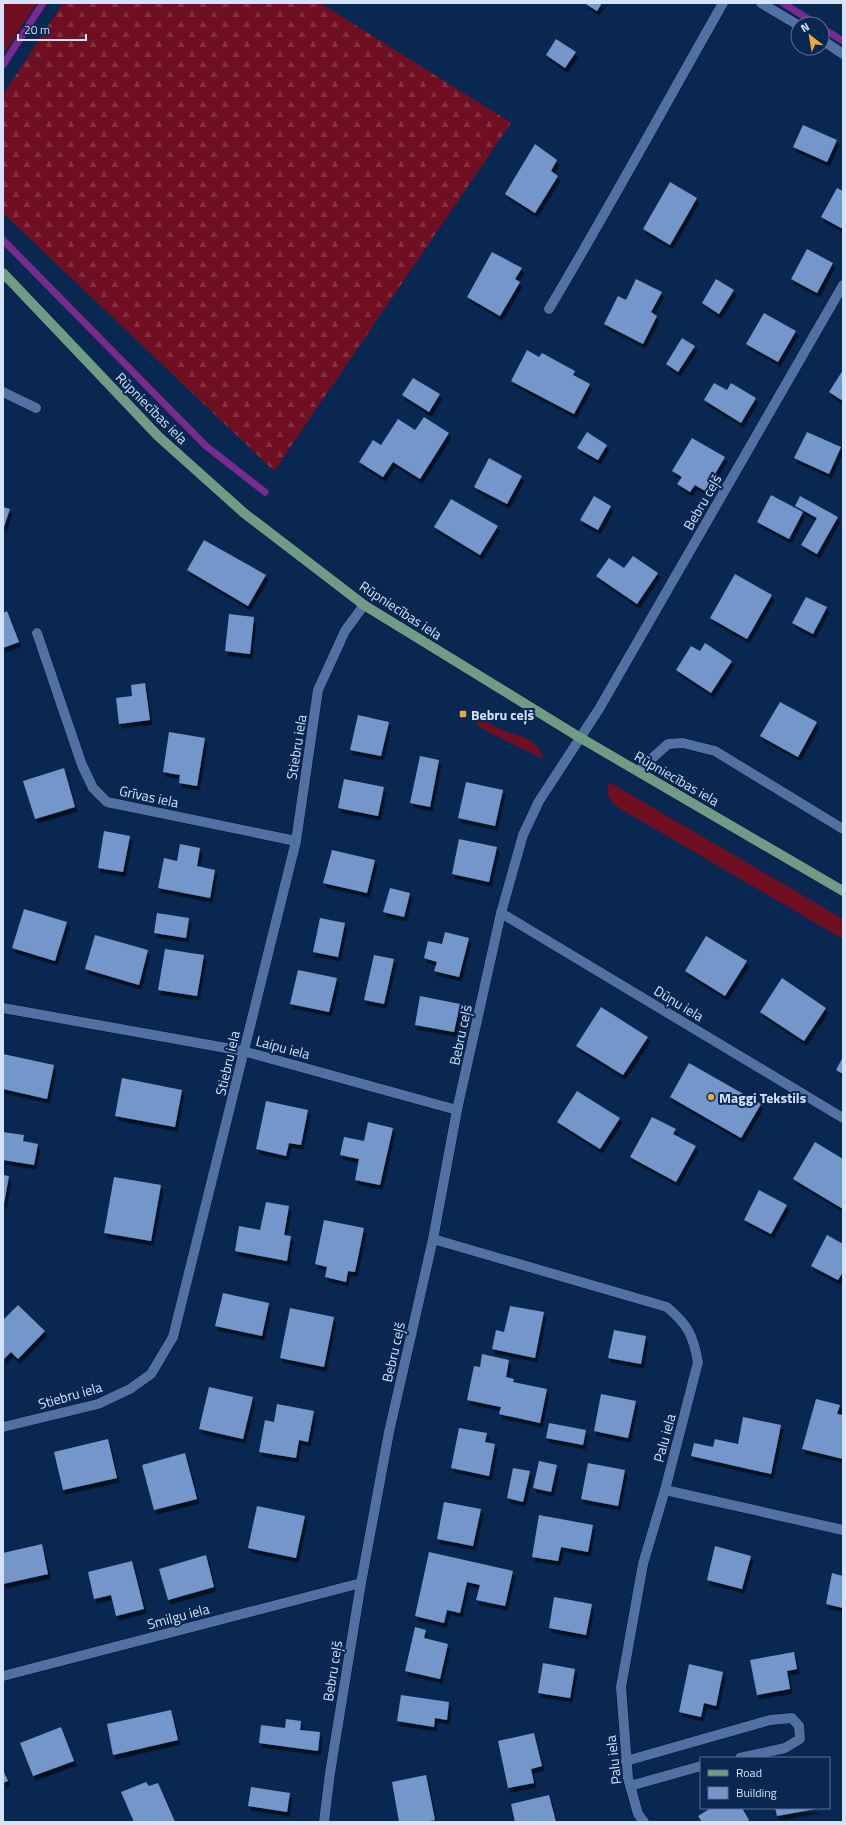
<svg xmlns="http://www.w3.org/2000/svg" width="846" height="1825" font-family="'Titillium Web',sans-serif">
	<defs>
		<pattern id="forest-firs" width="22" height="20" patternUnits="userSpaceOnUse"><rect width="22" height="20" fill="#710f22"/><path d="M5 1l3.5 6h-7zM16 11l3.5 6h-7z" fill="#843243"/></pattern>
		<filter id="shadow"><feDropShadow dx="2.5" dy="4.5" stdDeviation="0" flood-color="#0009"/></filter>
	</defs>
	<rect width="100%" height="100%" fill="#082751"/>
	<g fill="#710f22">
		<path d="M3 3H37L3 55Z"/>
		<path d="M479 717C487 722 496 728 505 731 524 738 536 738 544 759L490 733 476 724Z"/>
		<path d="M609 782 843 919V939L619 808C610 801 605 795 609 782Z"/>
	</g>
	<path fill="url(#forest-firs)" d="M63 3H320L511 123 274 471 3 213V95Z"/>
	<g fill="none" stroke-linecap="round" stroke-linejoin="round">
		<g stroke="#782a8f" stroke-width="7">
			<path d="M783 3 816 24"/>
			<path d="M822 28 843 41"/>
			<path d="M3 65 43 3"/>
			<path d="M3 240 206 446 265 492"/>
		</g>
	</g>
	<g fill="#7397ca" filter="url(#shadow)">
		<path d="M584 3H602L597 11Z"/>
		<path d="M556 39 576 52 565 68 546 55Z"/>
		<path d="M803 125 837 140 827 162 793 147Z"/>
		<path d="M535 144 557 160 551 171 558 176 535 213 505 194Z"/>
		<path d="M670 182 697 198 670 245 643 229Z"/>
		<path d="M837 188 843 191V229L821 217Z"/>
		<path d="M807 249 833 263 817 293 791 279Z"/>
		<path d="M492 252 522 268 515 279 520 282 500 316 467 297Z"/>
		<path d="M636 279 662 292 651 312 657 316 643 344 604 324 618 296 626 300Z"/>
		<path d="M716 279 734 290 719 314 702 303Z"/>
		<path d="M764 313 796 331 778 362 746 344Z"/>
		<path d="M682 338 695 346 678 372 666 364Z"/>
		<path d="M527 350 539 357 542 353 575 371 573 375 590 384 574 414 511 381Z"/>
		<path d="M843 370V401L829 392Z"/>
		<path d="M413 378 440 394 429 412 402 395Z"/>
		<path d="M714 383 727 390 731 383 756 398 741 423 704 400Z"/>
		<path d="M424 417 449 433 420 479 393 462 383 477 359 462 373 440 381 445 398 419 415 430Z"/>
		<path d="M587 432 607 445 598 460 577 448Z"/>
		<path d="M807 432 841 447 829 474 794 458Z"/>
		<path d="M692 438 725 457 705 491 695 485 690 492 677 484 682 477 672 471Z"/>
		<path d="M489 458 522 476 507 504 474 487Z"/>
		<path d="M771 495 803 512 789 539 757 522Z"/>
		<path d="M594 496 611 506 598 530 580 520Z"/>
		<path d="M800 496 838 517 817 554 801 545 817 518 795 506Z"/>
		<path d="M451 499 498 526 480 555 434 527Z"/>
		<path d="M3 507 10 509 3 530Z"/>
		<path d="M204 540 266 575 248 606 187 570Z"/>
		<path d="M633 556 658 573 637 604 596 576 609 558 624 568Z"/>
		<path d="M735 574 772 595 747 639 710 618Z"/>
		<path d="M806 597 827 607 813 634 792 623Z"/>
		<path d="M7 611 19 642 3 648V613Z"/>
		<path d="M229 614 254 617 250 654 225 651Z"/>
		<path d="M705 643 732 661 711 693 676 670 691 646 700 651Z"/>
		<path d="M145 683 150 720 119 724 116 698 132 696 131 685Z"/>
		<path d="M780 702 817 722 798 757 760 736Z"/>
		<path d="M358 715 389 722 381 756 350 750Z"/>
		<path d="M169 732 205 738 197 786 179 783 180 775 163 772Z"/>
		<path d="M420 756 439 760 430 807 410 803Z"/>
		<path d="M64 768 75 807 35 819 23 781Z"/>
		<path d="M344 779 384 787 378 816 338 808Z"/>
		<path d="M466 782 503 790 495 826 458 818Z"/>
		<path d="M104 831 130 836 123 872 98 868Z"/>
		<path d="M459 839 497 847 489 882 452 874Z"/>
		<path d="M180 844 200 848 197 866 215 870 210 898 158 888 164 858 177 861Z"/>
		<path d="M332 850 375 860 367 893 323 883Z"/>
		<path d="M390 888 410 893 404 917 383 912Z"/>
		<path d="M24 909 67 922 55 961 12 948Z"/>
		<path d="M157 913 189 918 186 938 154 933Z"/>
		<path d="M320 918 345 923 338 957 313 952Z"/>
		<path d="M445 932 469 938 459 977 434 971 437 962 424 958 428 941 442 944Z"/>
		<path d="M95 935 148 950 139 985 85 969Z"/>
		<path d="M706 936 747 961 725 996 685 971Z"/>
		<path d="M165 949 204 955 197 996 158 990Z"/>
		<path d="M374 955 394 959 384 1004 364 1000Z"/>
		<path d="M298 970 337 978 329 1012 290 1004Z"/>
		<path d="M782 978 826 1008 804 1041 760 1012Z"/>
		<path d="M420 996 460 1004 454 1032 415 1025Z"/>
		<path d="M601 1007 648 1037 623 1075 576 1046Z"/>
		<path d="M3 1054 54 1065 47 1099 3 1089Z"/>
		<path d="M843 1057V1074L836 1070Z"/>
		<path d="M689 1063 761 1104 741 1138 670 1097Z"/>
		<path d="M122 1078 182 1090 175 1127 115 1116Z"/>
		<path d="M577 1091 620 1118 600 1149 557 1122Z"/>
		<path d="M266 1101 308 1110 301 1145 289 1143 286 1156 256 1149Z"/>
		<path d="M652 1117 676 1129 673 1134 696 1146 676 1182 630 1157Z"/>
		<path d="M368 1122 393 1128 380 1185 355 1180 359 1159 340 1155 344 1137 364 1141Z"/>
		<path d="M3 1132 24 1135 23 1141 38 1144 34 1165 3 1160Z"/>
		<path d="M815 1142 843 1159V1209L793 1179Z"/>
		<path d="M3 1175 9 1176 4 1204H3Z"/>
		<path d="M114 1177 161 1185 151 1241 104 1233Z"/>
		<path d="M759 1190 787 1205 771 1234 744 1220Z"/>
		<path d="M266 1202 289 1206 284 1235 291 1236 287 1261 235 1251 239 1226 260 1230Z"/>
		<path d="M324 1220 364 1228 355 1272 348 1271 346 1282 325 1277 327 1267 315 1264Z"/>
		<path d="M827 1235 843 1244V1272L838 1280 811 1266Z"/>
		<path d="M223 1293 269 1303 262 1336 215 1326Z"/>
		<path d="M18 1305 45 1331 18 1359 11 1352 3 1360V1320Z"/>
		<path d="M510 1306 544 1312 535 1358 492 1349 496 1330 504 1332Z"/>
		<path d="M290 1308 334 1317 324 1367 280 1358Z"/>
		<path d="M614 1330 646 1336 641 1364 608 1358Z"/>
		<path d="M482 1354 509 1360 506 1377 514 1379 513 1382 547 1389 540 1423 499 1414 501 1407 467 1400 474 1366 480 1367Z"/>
		<path d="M209 1387 253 1397 243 1439 199 1429Z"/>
		<path d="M601 1394 636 1401 628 1438 594 1431Z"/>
		<path d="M816 1399 840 1405 837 1414 843 1415V1459L802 1449Z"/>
		<path d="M277 1404 314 1411 308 1442 299 1440 296 1458 259 1452 265 1420 274 1422Z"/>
		<path d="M743 1417 781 1425 771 1474 691 1456 694 1443 713 1447 715 1439 738 1444Z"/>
		<path d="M549 1423 586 1430 583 1445 546 1438Z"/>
		<path d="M459 1428 487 1433 485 1442 495 1444 489 1476 451 1468Z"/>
		<path d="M108 1439 117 1478 63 1490 54 1452Z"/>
		<path d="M185 1453 197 1499 154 1510 142 1465Z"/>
		<path d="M539 1461 557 1465 551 1492 533 1488Z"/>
		<path d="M588 1463 625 1470 618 1506 581 1499Z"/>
		<path d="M513 1468 530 1471 523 1502 507 1498Z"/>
		<path d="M444 1502 481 1509 473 1546 437 1539Z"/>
		<path d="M257 1506 305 1516 296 1558 248 1548Z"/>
		<path d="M539 1515 593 1525 588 1552 561 1547 558 1561 532 1557Z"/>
		<path d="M42 1544 48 1574 3 1584V1553Z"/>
		<path d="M715 1546 751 1556 742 1589 707 1580Z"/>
		<path d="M429 1552 513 1571 505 1606 476 1600 480 1585 467 1582 460 1613 447 1610 444 1623 415 1616Z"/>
		<path d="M206 1555 214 1587 168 1600 159 1569Z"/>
		<path d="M132 1561 144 1609 116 1616 111 1595 94 1599 88 1572Z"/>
		<path d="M832 1573 843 1576V1608L826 1604Z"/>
		<path d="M554 1597 592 1604 586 1635 549 1628Z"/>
		<path d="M415 1627 426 1630 424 1638 448 1644 440 1679 405 1671Z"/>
		<path d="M794 1652 797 1669 787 1671 790 1689 757 1695 750 1660Z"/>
		<path d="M543 1663 575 1669 570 1698 538 1693Z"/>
		<path d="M689 1664 723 1672 716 1706 704 1703 701 1717 679 1712Z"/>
		<path d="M401 1695 449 1702 447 1720 435 1718 434 1727 397 1721Z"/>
		<path d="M171 1710 178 1740 113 1755 107 1724Z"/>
		<path d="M286 1719 301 1721 300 1730 320 1732 318 1751 259 1743 261 1725 285 1728Z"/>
		<path d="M61 1727 74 1761 33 1776 20 1743Z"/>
		<path d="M534 1733 542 1766 531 1769 534 1783 508 1788 498 1741Z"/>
		<path d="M3 1770 8 1781 3 1783Z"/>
		<path d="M426 1775 435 1820 423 1822H399L392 1782Z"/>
		<path d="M146 1782 149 1786 158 1783 175 1822H134L121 1792Z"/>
		<path d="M251 1787 290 1793 287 1812 248 1806Z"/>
		<path d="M549 1795 556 1822H515L511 1804Z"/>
		<path d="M711 1808H742L749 1820 746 1822H702L698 1816Z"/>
		<path d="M775 1808H816V1809L777 1816Z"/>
	</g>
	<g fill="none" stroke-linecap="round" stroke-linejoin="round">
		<defs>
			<g id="minor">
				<path d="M761 3 798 25"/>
				<path d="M822 40 843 54"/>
				<path d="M549 309C609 208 665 105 723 3"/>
				<path d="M3 392 36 408"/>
				<path d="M37 633 82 765 93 788 107 802 296 841"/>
				<path d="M638 771 668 744 683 743 715 751 843 829"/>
				<path d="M501 913 843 1118"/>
				<path d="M3 1008 243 1051 457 1110"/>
				<path d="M433 1239 667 1307C688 1325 693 1335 698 1362L665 1490 643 1564 621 1687 628 1778 638 1814 644 1822"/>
				<path d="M3 1427 98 1404 130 1389 151 1374 173 1337 296 841 318 690 345 631 364 605"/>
				<path d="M665 1490 843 1530"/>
				<path d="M3 1676 361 1583"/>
				<path d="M626 1761 770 1720 792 1718 799 1726 800 1739 785 1748 740 1758"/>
				<path d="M630 1786 701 1766"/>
				<path d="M324 1822 330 1773 361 1583 389 1432 433 1239 457 1110 501 913 523 835 539 801 599 709 843 285"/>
			</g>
			<path id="major" d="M3 273 158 436 244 513 364 605 579 737 843 891"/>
		</defs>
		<use href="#minor" stroke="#000f2e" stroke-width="11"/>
		<use href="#major" stroke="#000f2e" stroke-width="11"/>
		<use href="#minor" stroke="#5072a2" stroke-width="10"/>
		<use href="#major" stroke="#6f9c85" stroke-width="10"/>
	</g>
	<g fill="#eaaa38" stroke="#082751" stroke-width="1.5">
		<rect x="459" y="710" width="8" height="8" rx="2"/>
		<circle cx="711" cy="1097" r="4"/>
	</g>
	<g text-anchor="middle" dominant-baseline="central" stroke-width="4" stroke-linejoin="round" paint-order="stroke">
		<g font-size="14" fill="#d4e3f9" stroke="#082751">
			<text transform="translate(152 408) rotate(45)">Rūpniecības iela</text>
			<text transform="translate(702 502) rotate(-60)">Bebru ceļš</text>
			<text transform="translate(401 610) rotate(33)">Rūpniecības iela</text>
			<text transform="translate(296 747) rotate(-81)">Stiebru iela</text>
			<text transform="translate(677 778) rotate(30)">Rūpniecības iela</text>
			<text transform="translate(149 796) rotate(12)">Grīvas iela</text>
			<text transform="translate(679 1003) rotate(31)">Dūņu iela</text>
			<text transform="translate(460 1035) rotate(-78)">Bebru ceļš</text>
			<text transform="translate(283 1047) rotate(15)">Laipu iela</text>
			<text transform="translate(227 1063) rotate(-77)">Stiebru iela</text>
			<text transform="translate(393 1352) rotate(-77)">Bebru ceļš</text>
			<text transform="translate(70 1395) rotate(-16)">Stiebru iela</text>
			<text transform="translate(664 1438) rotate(-75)">Palu iela</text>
			<text transform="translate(178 1616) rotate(-15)">Smilgu iela</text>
			<text transform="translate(332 1671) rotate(-81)">Bebru ceļš</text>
			<text transform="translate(613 1760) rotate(-97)">Palu iela</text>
		</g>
		<g font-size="14" font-weight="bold" fill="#d4e3f9" stroke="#082751" text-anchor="start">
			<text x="471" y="714">Bebru ceļš</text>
			<text x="719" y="1097">Maggi Tekstils</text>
		</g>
	</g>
	<rect width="846" height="1825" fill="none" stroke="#d4e3f9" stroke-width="8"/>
	<rect x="700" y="1757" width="130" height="52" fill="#082751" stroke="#5a7294"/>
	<rect x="708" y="1770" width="20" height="6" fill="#6f9c85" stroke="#5a7294"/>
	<text x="736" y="1777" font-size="12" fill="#d4e3f9">Road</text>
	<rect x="708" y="1787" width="20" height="12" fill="#7397ca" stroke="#5a7294"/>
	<text x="736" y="1797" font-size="12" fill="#d4e3f9">Building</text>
	<g transform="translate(810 36) rotate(329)"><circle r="19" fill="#082751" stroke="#5a7294"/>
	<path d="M0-3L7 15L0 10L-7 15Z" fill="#eaaa38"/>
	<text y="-6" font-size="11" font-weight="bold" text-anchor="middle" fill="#d4e3f9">N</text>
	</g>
	<path d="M18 34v6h68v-6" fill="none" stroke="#d4e3f9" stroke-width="2"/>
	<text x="24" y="34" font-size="12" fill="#d4e3f9" stroke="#082751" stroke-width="3" paint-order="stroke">20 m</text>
</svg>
